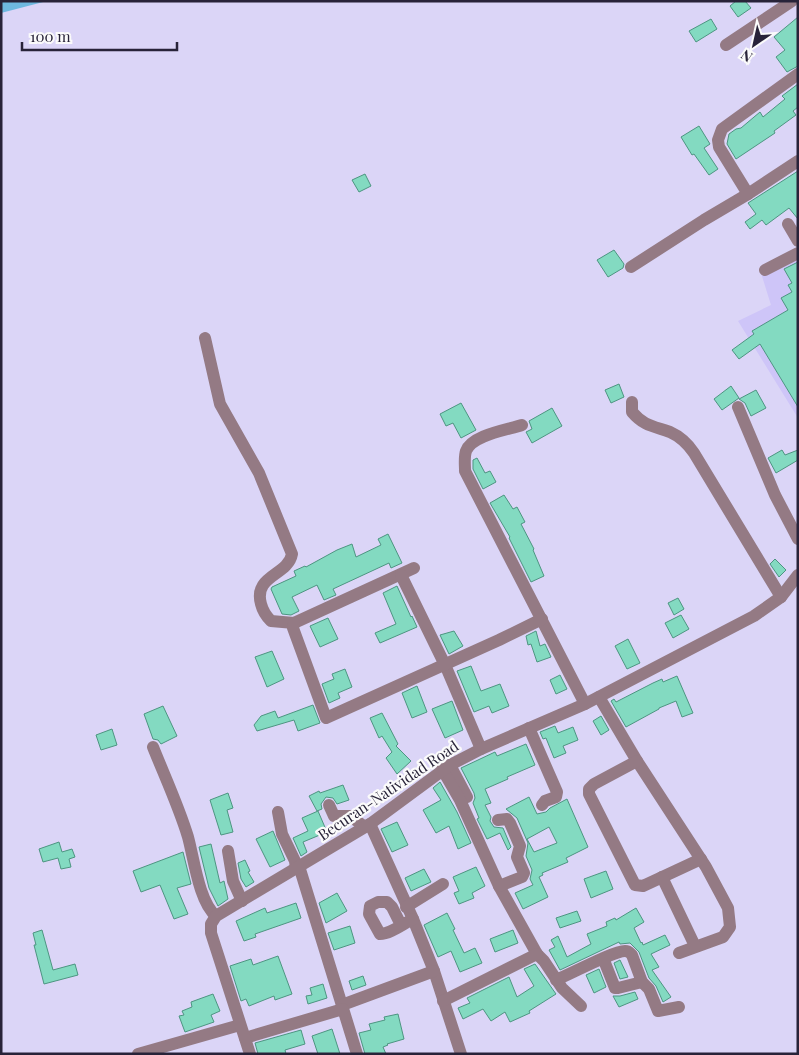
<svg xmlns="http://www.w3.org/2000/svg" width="799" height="1055" font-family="'Playfair Display',serif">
	<rect width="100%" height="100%" fill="#dbd5f7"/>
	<path fill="#cec5f8" d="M798 254V418L738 321 771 305 761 273Z"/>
	<path fill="#6eb8df" d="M1 1H47L1 13Z"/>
	<g fill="#83dac1" stroke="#4d9581" fill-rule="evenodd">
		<path d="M736 1H745L751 8 738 17 730 6Z"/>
		<path d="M798 17V66L787 72 776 57 785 50 774 37Z"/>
		<path d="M711 19 717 29 696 42 689 31Z"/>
		<path d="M798 84V107L793 111 796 115 774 131 775 133 736 159 727 144 729 134 736 129 741 128 760 112 763 117 785 99 782 96Z"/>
		<path d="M699 126 710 144 704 148 718 169 709 175 694 154 692 155 681 137Z"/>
		<path d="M798 171V219L789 208 766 225 762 220 750 229 745 222 756 214 748 203Z"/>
		<path d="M365 174 371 186 359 192 352 180Z"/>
		<path d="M614 250 624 264 623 268 608 277 597 260Z"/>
		<path d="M798 262V407L760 344 739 359 732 350 754 334 752 331 788 310 781 298 792 292 788 285 792 283 784 269Z"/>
		<path d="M619 384 624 397 611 403 605 390Z"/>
		<path d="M731 386 739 398 722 410 714 399Z"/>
		<path d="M756 390 766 408 751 416 745 403 739 399Z"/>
		<path d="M461 403 476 430 461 438 453 423 446 426 440 414Z"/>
		<path d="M552 408 562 426 532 443 526 432 532 429 529 421Z"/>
		<path d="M782 450 785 455 798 450V460L776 473 768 458Z"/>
		<path d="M477 458 485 473 490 471 496 482 483 489 473 469V460Z"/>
		<path d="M504 495 513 509 517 507 525 522 521 524 534 549 533 550 544 576 531 582 509 538 510 537 490 503Z"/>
		<path d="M388 534 402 563 391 568 389 563 333 589 336 595 324 600 317 585 292 597 299 611 291 615 282 614 271 589 272 587 296 576 294 571 305 566 306 567 337 550 352 544 356 557 381 545 378 539Z"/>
		<path d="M775 559 786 570 779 577 770 564Z"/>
		<path d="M397 586 411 617 412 616 417 627 380 643 375 633 396 624 383 593Z"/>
		<path d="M678 598 684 609 674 615 668 603Z"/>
		<path d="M681 615 689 629 673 638 665 623Z"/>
		<path d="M328 618 338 639 320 647 310 626Z"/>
		<path d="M454 631 463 646 449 654 440 635Z"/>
		<path d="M536 631 540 646 545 644 551 657 537 662 531 644 528 645 526 636Z"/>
		<path d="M628 639 640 663 627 669 615 646Z"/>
		<path d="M272 651 284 679 267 687 255 657Z"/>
		<path d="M471 666 481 691 500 684 509 706 492 713 489 706 474 712 457 671Z"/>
		<path d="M345 669 352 687 338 693 340 698 329 703 322 684 334 679 332 674Z"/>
		<path d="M560 675 567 689 556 694 550 680Z"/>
		<path d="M677 676 693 713 682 717 676 701 659 708V709L626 727 611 701 614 699 616 702 653 683 662 679 663 682Z"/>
		<path d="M417 686 427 712 412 718 402 693Z"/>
		<path d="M452 701 463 730 445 738 432 709Z"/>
		<path d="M313 705 320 723 298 731 294 720 257 731 254 725 261 716 275 711 278 718Z"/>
		<path d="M163 706 177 736 161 744 158 740 153 739 144 714Z"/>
		<path d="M382 713 398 744 396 746 411 761 397 774 386 758 392 752 382 736 379 738 370 718Z"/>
		<path d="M601 716 609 730 601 735 593 721Z"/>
		<path d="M555 726 558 733 573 727 578 740 563 746 566 753 554 758 546 738 543 739 540 732Z"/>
		<path d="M112 729 117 745 101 750 96 735Z"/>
		<path d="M526 744 535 765 507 777 508 779 485 789 491 803 485 805 491 817 490 821 494 827 503 828 511 847 508 850 500 833 487 839 477 819 479 818 473 803 475 798 474 793 461 768 495 752 497 756Z"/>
		<path d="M440 782 457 812 471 843 458 849 449 826 436 833 423 810 441 800 433 788Z"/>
		<path d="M343 785 349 800 337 804 333 798 326 797 321 804 322 809 317 811 309 796 319 791 320 793Z"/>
		<path d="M228 793 233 808 227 810 233 832 221 835 210 800Z"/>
		<path d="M529 797 537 814 546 812 550 808 567 799 588 847 566 858 568 862 542 873 543 875 539 877 548 897 523 909 515 893 533 885 530 879 532 870 526 856 528 843 517 818 506 809ZM549 827 557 843 534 852 527 839Z"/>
		<path d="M318 811 327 832 303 842 307 852 301 856 293 838 308 831 302 818Z"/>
		<path d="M397 822 408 845 392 852 381 829Z"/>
		<path d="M273 831 285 860 270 867 256 839Z"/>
		<path d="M59 842 62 852 72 849 75 857 69 859 71 867 61 869 58 858 43 862 39 849Z"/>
		<path d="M211 844 220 883 224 881 228 899 218 906 209 888 199 847Z"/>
		<path d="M183 852 191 884 177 888 188 914 174 919 160 885 141 892 133 871Z"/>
		<path d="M245 860 250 871 248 872 254 882 246 887 241 879 238 863Z"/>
		<path d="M476 867 485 886 472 893 474 898 459 904 454 893 459 891 453 877Z"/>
		<path d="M424 869 431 882 411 891 405 878Z"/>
		<path d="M606 871 613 889 591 898 584 879Z"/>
		<path d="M337 893 347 911 326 923 319 903Z"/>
		<path d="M296 903 301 918 255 934 256 937 244 941 236 921 265 908 267 913Z"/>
		<path d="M636 908 644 922 634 928 641 943 642 942 643 945 665 935 670 945 651 954 659 967 652 970 671 997 663 1002 656 986 649 978 639 952 630 943 620 944 619 942 560 970 549 950 555 947 551 940 558 936 567 957 591 944 587 934 607 926 606 922 615 918 616 920Z"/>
		<path d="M577 911 581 921 560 928 556 918Z"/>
		<path d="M447 913 455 929 453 930 464 953 475 948 482 963 460 972 451 951 438 957 424 925Z"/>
		<path d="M350 926 355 943 334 950 328 933Z"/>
		<path d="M42 930 53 970 75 964 78 975 44 984 34 945H36L33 933Z"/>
		<path d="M513 930 518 943 495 952 490 939Z"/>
		<path d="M278 956 292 994 275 1000 274 996 249 1006 246 999 241 1001 230 966 251 959 253 965Z"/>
		<path d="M620 960 628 977 620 979 614 963Z"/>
		<path d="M535 964 556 994 529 1011 530 1013 510 1022 505 1012 491 1021 483 1009 463 1019 458 1008 470 1003 467 998 509 977 517 997 534 986 524 969Z"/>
		<path d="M599 969 606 987 594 993 586 975Z"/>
		<path d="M363 976 366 985 352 990 349 981Z"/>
		<path d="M323 984 327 998 308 1004 306 996 312 995 310 988Z"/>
		<path d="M635 992 638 999 619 1007 613 996H620Z"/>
		<path d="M213 994 220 1011 211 1015 214 1022 185 1032 179 1016 184 1015 182 1011 192 1007 191 1002Z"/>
		<path d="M398 1014 404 1039 387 1044 388 1045 383 1047 386 1054H365L359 1033 371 1030 369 1024 385 1020 384 1017Z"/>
		<path d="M332 1029 340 1054H318L312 1036Z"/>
		<path d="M301 1030 305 1044 285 1050 286 1054H258L255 1043Z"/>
	</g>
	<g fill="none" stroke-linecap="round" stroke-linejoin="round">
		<g stroke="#947a84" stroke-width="12">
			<path d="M726 45 792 1"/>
			<path d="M798 74 722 129 718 140 719 147 748 194 798 161"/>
			<path d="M788 224 798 241"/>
			<path d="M631 267 704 220 748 194"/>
			<path d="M765 270 798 253"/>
			<path d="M205 338 220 404 259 473 292 554C288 576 253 575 261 604 263 612 266 616 271 621L294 623 414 568"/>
			<path d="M632 402V412C644 426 653 426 670 432 679 436 688 444 694 453L781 597"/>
			<path d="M738 407 775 495 798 539"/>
			<path d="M522 425C507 430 472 435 466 451 464 457 465 464 465 471L585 704"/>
			<path d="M401 575 446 667 481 749"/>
			<path d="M294 623 293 628 326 718 499 640 542 619"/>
			<path d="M599 697 637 761 706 867 728 908 730 927 723 937 679 953"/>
			<path d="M529 728 557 792 556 797 545 801 542 805"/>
			<path d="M153 747C165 777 179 807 188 837 194 859 199 902 216 916"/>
			<path d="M637 761 594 784 589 789V794L635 885 643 886 701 859"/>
			<path d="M450 765 467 797 462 799"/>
			<path d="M442 769 460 800 499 886 537 954 544 961 562 988 581 1006"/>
			<path d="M329 805 334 816H350L365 827"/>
			<path d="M278 812 282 834 295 861 296 869"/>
			<path d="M498 820 507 819 510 823 520 846 517 857 524 873 522 877 499 886"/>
			<path d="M370 824 413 919 434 971 461 1054"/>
			<path d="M228 851 233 881 242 901"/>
			<path d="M299 866 357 1054"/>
			<path d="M662 877 695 946"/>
			<path d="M406 907 443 884"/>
			<path d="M401 925 392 907 387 902H378L370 906 369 914 380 934C390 934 403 924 413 919"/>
			<path d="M556 980C571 974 613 951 625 951 629 951 629 952 632 955L642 982 618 988H615L603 958"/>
			<path d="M642 982 649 989 658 1011 679 1007"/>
			<path d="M443 1001 537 954"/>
			<path d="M342 1005 434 971"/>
			<path d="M245 1038 343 1009"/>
			<path d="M138 1054 240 1025"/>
			<path d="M250 1054 211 933V924L216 916 370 824 450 765 481 749 585 704 754 616 781 597 798 575"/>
		</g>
	</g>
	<g text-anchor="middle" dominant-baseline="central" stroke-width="4.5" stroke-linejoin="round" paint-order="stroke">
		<g font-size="15" fill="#282339" stroke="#fbfbfb">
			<text transform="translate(388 790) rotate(-34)">Becuran-Natividad Road</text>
		</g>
	</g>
	<rect width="799" height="1055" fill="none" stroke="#282339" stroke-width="5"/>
	<g transform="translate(754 45) rotate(214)" stroke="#fbfbfb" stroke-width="4" paint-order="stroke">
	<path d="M0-4L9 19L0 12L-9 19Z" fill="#282339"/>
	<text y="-8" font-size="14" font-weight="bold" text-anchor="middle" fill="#282339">N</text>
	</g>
	<path d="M22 42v8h155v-8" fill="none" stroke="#282339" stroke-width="2.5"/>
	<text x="30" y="42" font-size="15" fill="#282339" stroke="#fbfbfb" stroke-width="4" paint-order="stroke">100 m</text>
</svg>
